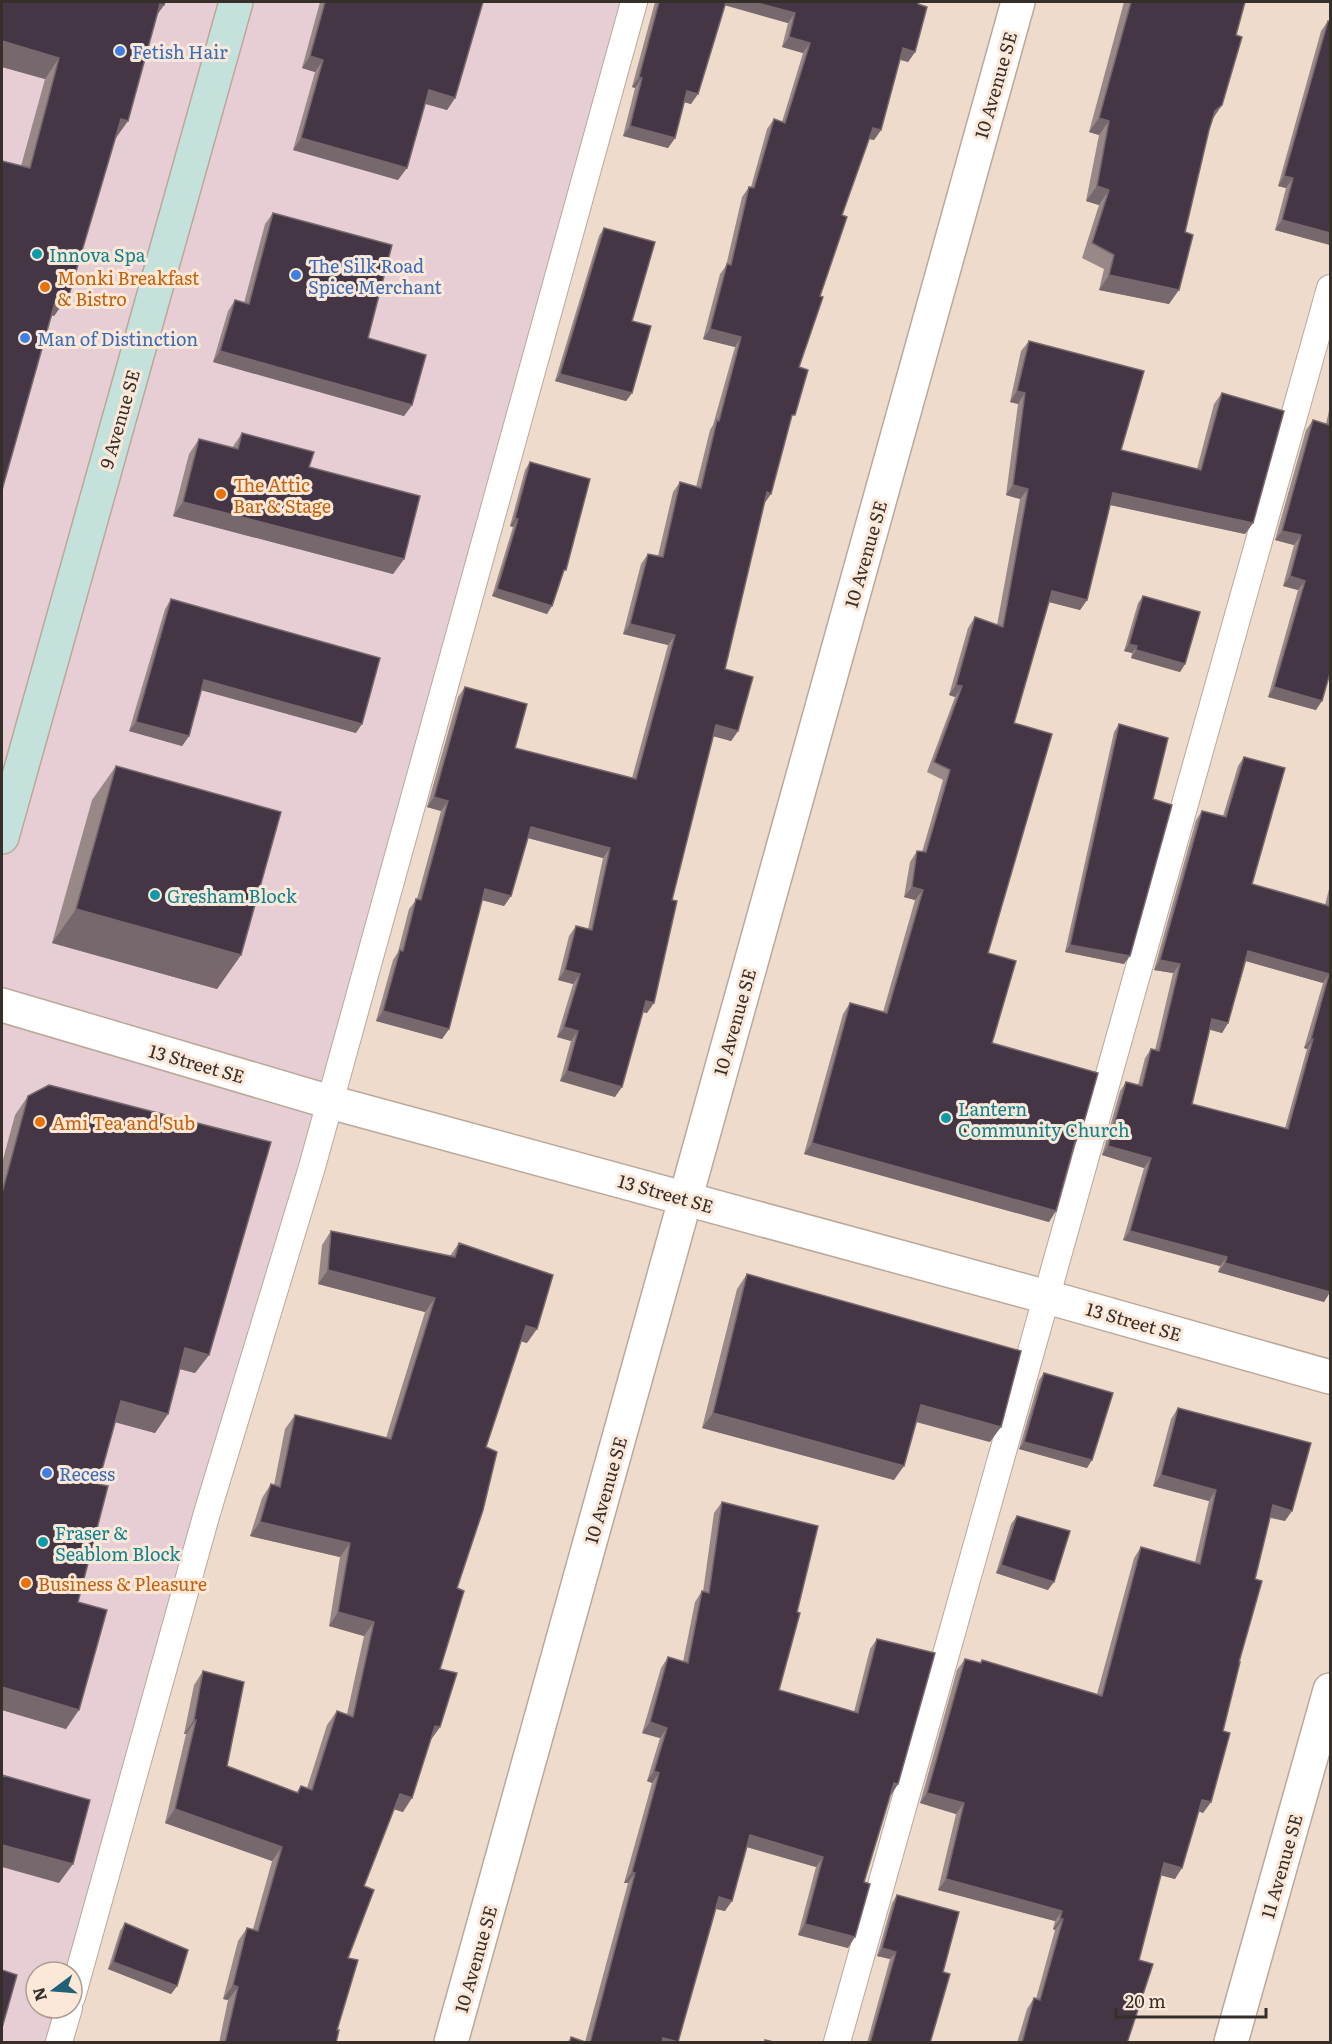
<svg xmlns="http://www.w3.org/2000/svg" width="1332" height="2044" font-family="Literata,serif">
	<rect width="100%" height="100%" fill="#eedbcc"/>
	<path fill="#e7ced5" d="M2 2H643L72 1972H36V2008H67L56 2042H2Z"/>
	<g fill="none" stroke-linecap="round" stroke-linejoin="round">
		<defs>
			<g id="service">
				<path d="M72 1997 207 1513 312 1167 634 2"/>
				<path d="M59 2042 69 2008"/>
				<path d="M837 2042 1330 288"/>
			</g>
			<g id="minor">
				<path d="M2 1005 330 1102 1047 1297 1330 1377"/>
				<path d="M451 2042 1018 2"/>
				<path d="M1231 2042 1330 1690"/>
			</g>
			<path id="secondary" d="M2 837 236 2"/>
		</defs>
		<use href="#service" stroke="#baa89a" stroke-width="28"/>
		<use href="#minor" stroke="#baa89a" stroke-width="36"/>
		<use href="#secondary" stroke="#baa89a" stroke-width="36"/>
		<use href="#service" stroke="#fff" stroke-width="26"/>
		<use href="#minor" stroke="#fff" stroke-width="33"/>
		<use href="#secondary" stroke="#c4e1db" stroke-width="33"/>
	</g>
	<g fill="#988" fill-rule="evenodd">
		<path d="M320 2H483L455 98 447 110 425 104 398 180 293 150 315 72 302 68Z"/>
		<path d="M655 2H919L915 52 908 62 900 60 881 130 874 140 869 139 842 215 820 296 799 367 789 423 764 502 725 669 738 731 731 741 713 736 672 900 647 1013 643 1012 615 1097 560 1081 571 1041 557 1037 573 984 558 980 569 936 576 926 588 929 603 858 528 838 511 896 504 906 482 900 449 1029 442 1039 376 1021 393 960 398 952 409 909 417 899 441 811 427 807 458 697 465 687 515 748 632 778 668 645 623 634 641 564 648 554 658 556 673 492 680 482 696 487 710 430 713 425 735 347 703 339 720 274 726 266 742 197 749 187H751L767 129 774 119 782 122 803 53 782 47 788 23 724 5 691 104 684 102 675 138 668 148 623 136 635 88 632 87Z"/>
		<path d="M1124 2H1245L1209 130 1169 304 1099 290 1104 269 1082 258 1099 205 1086 201 1099 135 1089 132Z"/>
		<path d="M164 5 157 15 115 139 69 295 54 316 52 315 21 166 45 79 2 67Z"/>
		<path d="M1328 21 1330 22V245L1275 230 1286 188 1278 186 1321 31Z"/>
		<path d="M273 213 368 338 412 405 404 416 213 362 228 311 235 300 244 303 265 224Z"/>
		<path d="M604 228 632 321V393L626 401 555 381 599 236Z"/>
		<path d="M1029 341 1121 450 1197 469 1214 404 1222 393 1253 523 1245 534 1110 505 1087 600 1080 610 1049 602 1014 723 988 953 992 1043 1074 1145 1049 1222 804 1154 843 1014 850 1003 883 1012 915 900 904 897 910 862 917 851 922 852 943 780 927 772 955 697 949 695 968 628 975 617 997 625 1020 499 1006 495 1018 404 1010 402 1021 351Z"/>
		<path d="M1330 406V673L1316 710 1268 697 1298 590 1283 586 1294 545 1275 540 1306 430 1313 420 1326 424Z"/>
		<path d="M242 433 309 467 404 559 393 574 173 516 189 454 199 439 232 448Z"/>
		<path d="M530 462 561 577 547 614 492 596 513 527 510 526 525 470Z"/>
		<path d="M1143 596 1185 664 1180 672 1131 658 1132 653 1124 651 1138 603Z"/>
		<path d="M171 599 356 733 201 690 189 736 182 746 129 731 165 609Z"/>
		<path d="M1119 724 1153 799 1124 964 1065 952 1114 732Z"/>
		<path d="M1244 757 1252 884 1325 905 1330 885V1292L1324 1302 1218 1272 1220 1266 1123 1240 1144 1168 1102 1155 1120 1091 1126 1082 1138 1085 1145 1058 1151 1049 1155 1050 1173 973 1154 970 1196 820 1202 811 1223 816 1238 766ZM1246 961 1323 983 1304 1048 1307 1049 1285 1128 1192 1104 1210 1030 1222 1033 1228 1023Z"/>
		<path d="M116 766 241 955 217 989 52 943 92 800Z"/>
		<path d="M28 1096 209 1355 195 1373 180 1369 168 1414 155 1433 115 1422 98 1484 78 1602 66 1729 2 1710V1163L15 1115Z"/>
		<path d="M331 1231 450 1256 459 1243 527 1343 521 1341 486 1447 440 1669V1727L431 1739 403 1812 394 1809 364 1886 348 1958 336 2043H219L228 2000 223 1999 238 1941 247 1928 253 1929 272 1861 165 1823 186 1734H184L194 1685 203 1671 227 1766 296 1793 301 1786 307 1788 327 1725 337 1711 347 1714 364 1636 329 1626 340 1557 250 1536 262 1498 271 1484 274 1485 285 1429 295 1415 386 1438 425 1312 318 1284 322 1245Z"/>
		<path d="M747 1274 990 1442 916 1422 894 1480 702 1428 737 1289Z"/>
		<path d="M1044 1373 1087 1468 1019 1449 1039 1380Z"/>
		<path d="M1178 1408 1285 1521 1270 1518 1255 1579 1223 1731 1211 1802 1203 1813 1199 1811 1175 1879 1161 1875 1139 1960 1127 2043H1017L1027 2009 1034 1998 1036 1999 1055 1930 1053 1929 1055 1921 938 1890 956 1814 920 1803 957 1670 965 1659 980 1663 982 1660 1097 1694 1134 1558 1141 1547 1195 1562 1209 1501 1153 1486 1171 1419Z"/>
		<path d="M722 1502 779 1690 854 1712 870 1649 877 1639 898 1784 891 1795H890L864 1882 848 1948 798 1935 816 1867 747 1847 725 1911 716 1909 678 2043H567L571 2037 585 2042 628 1883H624L652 1783 647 1781 660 1738 642 1733 661 1668 668 1657 683 1662 695 1602 702 1591 703 1592 714 1513Z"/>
		<path d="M1017 1516 1048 1590 996 1573 1011 1524Z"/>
		<path d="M897 1895 943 1972 930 2043H867L890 1959 877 1956 892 1903Z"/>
		<path d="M125 1923 177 1986 171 1994 108 1969 120 1931Z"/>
	</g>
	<g fill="#77686d">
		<path d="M723 2H753L795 13 788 23 721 4Z"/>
		<path d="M160 4 164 5 149 26Z"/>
		<path d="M789 37 810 43 803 53 782 47Z"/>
		<path d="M2 41 59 58 45 79 2 67Z"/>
		<path d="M903 48 915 52 908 62 896 58Z"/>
		<path d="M310 56 323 60 315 72 302 68Z"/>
		<path d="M639 77 642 78 635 88 632 87Z"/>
		<path d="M429 90 455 98 447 110 420 102Z"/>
		<path d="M687 91 698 94 691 104 680 101Z"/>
		<path d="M1222 105 1212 120 1215 111Z"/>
		<path d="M1099 118 1109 121 1099 135 1089 132Z"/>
		<path d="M121 119 128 121 113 142Z"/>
		<path d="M630 126 675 138 668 148 623 136Z"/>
		<path d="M873 128 881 130 874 140 866 138Z"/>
		<path d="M301 138 407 168 398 180 293 150Z"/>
		<path d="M1284 176 1293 178 1286 188 1278 186Z"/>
		<path d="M1097 186 1109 190 1099 205 1086 201Z"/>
		<path d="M1282 220 1330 233V245L1275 230Z"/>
		<path d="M1109 275 1179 290 1169 304 1099 290Z"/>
		<path d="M58 292 69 295 54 316 44 313Z"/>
		<path d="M710 329 741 337 735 347 703 339Z"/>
		<path d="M220 351 412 405 404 416 213 362Z"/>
		<path d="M560 374 632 393 626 401 555 381Z"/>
		<path d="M1017 391 1025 393 1018 404 1010 402Z"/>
		<path d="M1013 485 1028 489 1020 499 1006 495Z"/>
		<path d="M767 492 771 494 764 504Z"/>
		<path d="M1113 493 1253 523 1245 534 1106 504Z"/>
		<path d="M183 502 404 559 393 574 173 516Z"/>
		<path d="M515 518 518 519 513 527 510 526Z"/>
		<path d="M1282 531 1301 535 1294 545 1275 540Z"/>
		<path d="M1290 576 1305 581 1298 590 1283 586Z"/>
		<path d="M497 589 552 606 547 614 492 596Z"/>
		<path d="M1052 591 1087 600 1080 610 1045 601Z"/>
		<path d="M630 624 675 635 668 645 623 634Z"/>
		<path d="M1129 644 1137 646 1132 653 1124 651Z"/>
		<path d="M1136 650 1185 664 1180 672 1131 658Z"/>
		<path d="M204 680 362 724 356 733 197 689Z"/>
		<path d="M956 685 962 686 955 697 949 695Z"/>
		<path d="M1274 687 1322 701 1316 710 1268 697Z"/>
		<path d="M136 722 189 736 182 746 129 731Z"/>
		<path d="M716 725 738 731 731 741 709 735Z"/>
		<path d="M434 797 448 801 441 811 427 807Z"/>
		<path d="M531 827 610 848 603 858 524 837Z"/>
		<path d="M912 887 923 890 915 900 904 897Z"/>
		<path d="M485 889 511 896 504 906 478 899Z"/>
		<path d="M76 909 241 955 217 989 52 943Z"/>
		<path d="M1070 945 1130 956 1124 964 1065 952Z"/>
		<path d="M1248 951 1329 974 1323 983 1242 960Z"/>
		<path d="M1160 960 1180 964 1173 973 1154 970Z"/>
		<path d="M565 970 580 974 573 984 558 980Z"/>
		<path d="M646 1001 654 1003 647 1013 639 1011Z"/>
		<path d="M383 1011 449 1029 442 1039 376 1021Z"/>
		<path d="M1212 1019 1228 1023 1222 1033 1206 1028Z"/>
		<path d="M564 1027 578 1031 571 1041 557 1037Z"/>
		<path d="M1311 1039H1313L1307 1049 1304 1048Z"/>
		<path d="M567 1071 622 1087 615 1097 560 1081Z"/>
		<path d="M1077 1135 1080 1136 1073 1147Z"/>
		<path d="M812 1143 1056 1211 1049 1222 804 1154Z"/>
		<path d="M1108 1146 1151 1158 1144 1168 1102 1155Z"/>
		<path d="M1130 1231 1227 1257 1220 1266 1123 1240Z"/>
		<path d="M1225 1263 1330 1292 1324 1302 1218 1272Z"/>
		<path d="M328 1270 435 1298 425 1312 318 1284Z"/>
		<path d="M526 1326 537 1329 527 1343 516 1340Z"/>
		<path d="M185 1348 209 1355 195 1373 172 1367Z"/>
		<path d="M121 1401 168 1414 155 1433 107 1420Z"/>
		<path d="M921 1405 1001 1427 990 1442 910 1420Z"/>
		<path d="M713 1413 904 1466 894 1480 702 1428Z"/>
		<path d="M1024 1442 1092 1460 1087 1468 1019 1449Z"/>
		<path d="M1161 1475 1216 1490 1209 1501 1153 1486Z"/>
		<path d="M1273 1505 1292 1511 1285 1521 1266 1516Z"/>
		<path d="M260 1522 350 1543 340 1557 250 1536Z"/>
		<path d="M1001 1565 1054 1582 1048 1590 996 1573Z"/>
		<path d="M338 1612 374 1622 364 1636 329 1626Z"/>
		<path d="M2 1687 79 1710 66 1729 2 1710Z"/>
		<path d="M194 1720H196L186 1734H184Z"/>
		<path d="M650 1722 667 1728 660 1738 642 1733Z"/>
		<path d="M435 1726 440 1727 430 1741Z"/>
		<path d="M654 1771 659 1773 652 1783 647 1781Z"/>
		<path d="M894 1783 898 1784 891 1795 886 1793Z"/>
		<path d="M927 1793 964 1803 956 1814 920 1803Z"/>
		<path d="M400 1794 412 1798 403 1812 390 1808Z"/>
		<path d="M1202 1800 1211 1802 1203 1813 1195 1810Z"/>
		<path d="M175 1809 282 1847 272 1861 165 1823Z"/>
		<path d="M750 1835 823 1857 816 1867 743 1846Z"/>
		<path d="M2 1845 73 1864 59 1883 2 1867Z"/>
		<path d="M1164 1863 1182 1868 1175 1879 1156 1874Z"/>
		<path d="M632 1872 635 1873 628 1883H624Z"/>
		<path d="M946 1879 1062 1911 1055 1921 938 1890Z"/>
		<path d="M719 1897 732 1901 725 1911 712 1908Z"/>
		<path d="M1060 1919H1063L1055 1930 1053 1929Z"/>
		<path d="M805 1924 855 1937 848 1948 798 1935Z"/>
		<path d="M882 1948 896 1952 890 1959 877 1956Z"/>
		<path d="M113 1962 177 1986 171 1994 108 1969Z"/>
		<path d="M233 1985 238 1987 228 2000 223 1999Z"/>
		<path d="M663 2038 678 2043H660Z"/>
	</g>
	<g fill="#443644" stroke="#77686d" stroke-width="1.5" fill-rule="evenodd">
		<path d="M2 2H165L164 5 160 4 128 121 121 119 69 295 58 292 2 490V161L30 168 59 58 2 41Z"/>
		<path d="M325 2H483L455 98 429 90 407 168 301 138 323 60 310 56Z"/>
		<path d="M659 2H726L698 94 687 91 675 138 630 126 642 78 639 77Z"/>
		<path d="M753 2H919L918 4 927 7 915 52 903 48 881 130 873 128 842 215 847 217 820 296 823 297 799 367 808 370 795 415H792L771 494 767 492 725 669 753 677 738 731 716 725 672 900 677 901 654 1003 646 1001 622 1087 567 1071 578 1031 564 1027 580 974 565 970 576 926 592 930 610 848 531 827 511 896 485 889 449 1029 383 1011 400 950 403 951 416 899 421 900 448 801 434 797 465 687 527 704 515 748 636 779 675 635 630 624 648 554 663 557 680 482 701 488 717 420 719 421 741 337 710 329 727 264 731 265 749 187 754 188 774 119 785 123 810 43 789 37 795 13Z"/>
		<path d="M1131 2H1245L1236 35 1242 37 1222 105 1215 111 1209 130 1185 232 1193 235 1179 290 1109 275 1114 255 1092 243 1109 190 1097 186 1109 121 1099 118Z"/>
		<path d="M1328 21 1330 22V233L1282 220 1293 178 1284 176Z"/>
		<path d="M273 213 392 245 368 338 426 355 412 405 220 351 235 300 249 304Z"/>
		<path d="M604 228 655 242 632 321 651 326 632 393 560 374Z"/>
		<path d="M1029 341 1144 371 1121 450 1201 470 1222 393 1284 411 1253 523 1113 493 1087 600 1052 591 1014 723 1052 734 988 953 1016 961 992 1043 1098 1073 1080 1136 1077 1135 1056 1211 812 1143 850 1003 887 1013 923 890 912 887 917 851 926 852 950 770 934 762 962 686 956 685 975 617 1003 627 1028 489 1013 485 1025 393 1017 391Z"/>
		<path d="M1313 420 1329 425 1330 421V673L1322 701 1274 687 1305 581 1290 576 1301 535 1282 531Z"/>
		<path d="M242 433 314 452 309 467 420 496 404 559 183 502 199 439 238 449Z"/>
		<path d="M530 462 590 479 566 570H564L552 606 497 589 518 519 515 518Z"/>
		<path d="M1143 596 1200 612 1185 664 1136 650 1137 646 1129 644Z"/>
		<path d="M171 599 380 658 362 724 204 680 189 736 136 722Z"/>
		<path d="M1119 724 1168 738 1153 799 1172 805 1130 956 1070 945Z"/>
		<path d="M1244 757 1285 768 1252 884 1329 906 1330 899V1292L1225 1263 1227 1257 1130 1231 1151 1158 1108 1146 1126 1082 1142 1086 1151 1049 1159 1051 1180 964 1160 960 1202 811 1226 817ZM1248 951 1329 974 1311 1039H1313L1288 1129 1192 1104 1212 1019 1228 1023Z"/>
		<path d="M116 766 281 812 241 955 76 909Z"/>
		<path d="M49 1085 271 1142 209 1355 185 1348 168 1414 121 1401 98 1484 108 1486 78 1602 107 1610 79 1710 2 1687V1193L28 1096Z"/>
		<path d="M331 1231 455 1257 459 1243 553 1275 537 1329 526 1326 486 1447 497 1452 483 1510 457 1588 464 1591 440 1669 457 1673 440 1727 435 1726 412 1798 400 1794 364 1886 374 1890 348 1958 358 1960 337 2030H339L336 2043H225L238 1987 233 1985 247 1928 258 1931 282 1847 175 1809 196 1720H194L203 1671 244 1682 227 1766 298 1793 301 1786 312 1790 337 1711 353 1717 374 1622 338 1612 350 1543 260 1522 271 1484 280 1487 295 1415 391 1439 435 1298 328 1270Z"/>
		<path d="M747 1274 1021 1351 1001 1427 921 1405 904 1466 713 1413Z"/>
		<path d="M1044 1373 1113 1393 1092 1460 1024 1442Z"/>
		<path d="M1178 1408 1311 1443 1292 1511 1273 1505 1255 1579 1262 1581 1239 1662H1240L1223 1731 1230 1733 1211 1802 1202 1800 1182 1868 1164 1863 1139 1960 1153 1964 1127 2043H1022L1034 1998 1040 2000 1063 1919H1060L1062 1911 946 1879 964 1803 927 1793 965 1659 981 1663 982 1660 1102 1696 1141 1547 1200 1564 1216 1490 1161 1475Z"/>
		<path d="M722 1502 818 1526 797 1612 800 1613 779 1690 858 1713 877 1639 935 1653 898 1784 894 1783 864 1882 870 1884 855 1937 805 1924 823 1857 750 1835 732 1901 719 1897 678 2042 663 2038 662 2043H590L635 1873 632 1872 659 1773 654 1771 667 1728 650 1722 668 1657 688 1663 702 1591 709 1593Z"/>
		<path d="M1017 1516 1070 1531 1054 1582 1001 1565Z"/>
		<path d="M2 1775 90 1800 73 1864 2 1845Z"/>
		<path d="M897 1895 959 1912 943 1972 950 1974 930 2043H870L896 1952 882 1948Z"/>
		<path d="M125 1923 188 1950 177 1986 113 1962Z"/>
		<path d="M2 1970 17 1975 2 2028Z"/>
		<path d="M571 2037 588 2043H570Z"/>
		<path d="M765 2040 778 2043H765Z"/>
	</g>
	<g fill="#3f7fe0" stroke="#fce8d9" stroke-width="2">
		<circle cx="120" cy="51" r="6"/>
		<circle cx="296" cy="275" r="6"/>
		<circle cx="25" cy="338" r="6"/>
		<circle cx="47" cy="1473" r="6"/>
	</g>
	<g fill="#0f9aa8" stroke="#fce8d9" stroke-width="2">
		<circle cx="37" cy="254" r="6"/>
		<circle cx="155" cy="895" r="6"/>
		<circle cx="946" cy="1118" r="6"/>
		<circle cx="43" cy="1542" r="6"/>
	</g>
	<g fill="#e8710a" stroke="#fce8d9" stroke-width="2">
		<circle cx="45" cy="287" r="6"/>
		<circle cx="221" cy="494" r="6"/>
		<circle cx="40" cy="1122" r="6"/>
		<circle cx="26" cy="1583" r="6"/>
	</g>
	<g text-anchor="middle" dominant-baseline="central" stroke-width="6" stroke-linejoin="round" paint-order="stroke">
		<g font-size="18" fill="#366cbe" stroke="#fce8d9" text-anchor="start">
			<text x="132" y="51">Fetish Hair</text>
			<text x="308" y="265">The Silk Road<tspan x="308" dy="21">Spice Merchant</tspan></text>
			<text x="37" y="338">Man of Distinction</text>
			<text x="59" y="1473">Recess</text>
		</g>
		<g font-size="18" fill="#362f29" stroke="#fce8d9">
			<text transform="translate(995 85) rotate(-74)">10 Avenue SE</text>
			<text transform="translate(119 419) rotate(-74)">9 Avenue SE</text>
			<text transform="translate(865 554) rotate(-74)">10 Avenue SE</text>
			<text transform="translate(734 1022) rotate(-74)">10 Avenue SE</text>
			<text transform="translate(197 1063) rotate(16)">13 Street SE</text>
			<text transform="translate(666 1193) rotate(16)">13 Street SE</text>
			<text transform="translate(1134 1321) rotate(16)">13 Street SE</text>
			<text transform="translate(605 1490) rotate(-74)">10 Avenue SE</text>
			<text transform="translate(1281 1866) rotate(-74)">11 Avenue SE</text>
			<text transform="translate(475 1959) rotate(-74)">10 Avenue SE</text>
		</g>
		<g font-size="18" fill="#0d838f" stroke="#fce8d9" text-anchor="start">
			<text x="49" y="254">Innova Spa</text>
			<text x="167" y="895">Gresham Block</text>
			<text x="958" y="1108">Lantern<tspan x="958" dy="21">Community Church</tspan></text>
			<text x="55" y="1532">Fraser &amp;<tspan x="55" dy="21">Seablom Block</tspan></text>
		</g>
		<g font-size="18" fill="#c56008" stroke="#fce8d9" text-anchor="start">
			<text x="57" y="277">Monki Breakfast<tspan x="57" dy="21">&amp; Bistro</tspan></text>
			<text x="233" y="484">The Attic<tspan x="233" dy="21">Bar &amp; Stage</tspan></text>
			<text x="52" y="1122">Ami Tea and Sub</text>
			<text x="38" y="1583">Business &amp; Pleasure</text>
		</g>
	</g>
	<rect width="1332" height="2044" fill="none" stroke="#362f29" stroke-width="6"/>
	<g transform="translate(54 1990) rotate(254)"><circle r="28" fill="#fce8d9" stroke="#ad9e93" stroke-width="1.5"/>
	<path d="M0-4.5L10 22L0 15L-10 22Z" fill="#216176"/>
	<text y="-9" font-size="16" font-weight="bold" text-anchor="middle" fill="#362f29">N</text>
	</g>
	<path d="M1116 2008v9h150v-9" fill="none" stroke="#362f29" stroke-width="3"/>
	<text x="1125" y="2008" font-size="18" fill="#362f29" stroke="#fce8d9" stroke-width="4.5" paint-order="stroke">20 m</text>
</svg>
